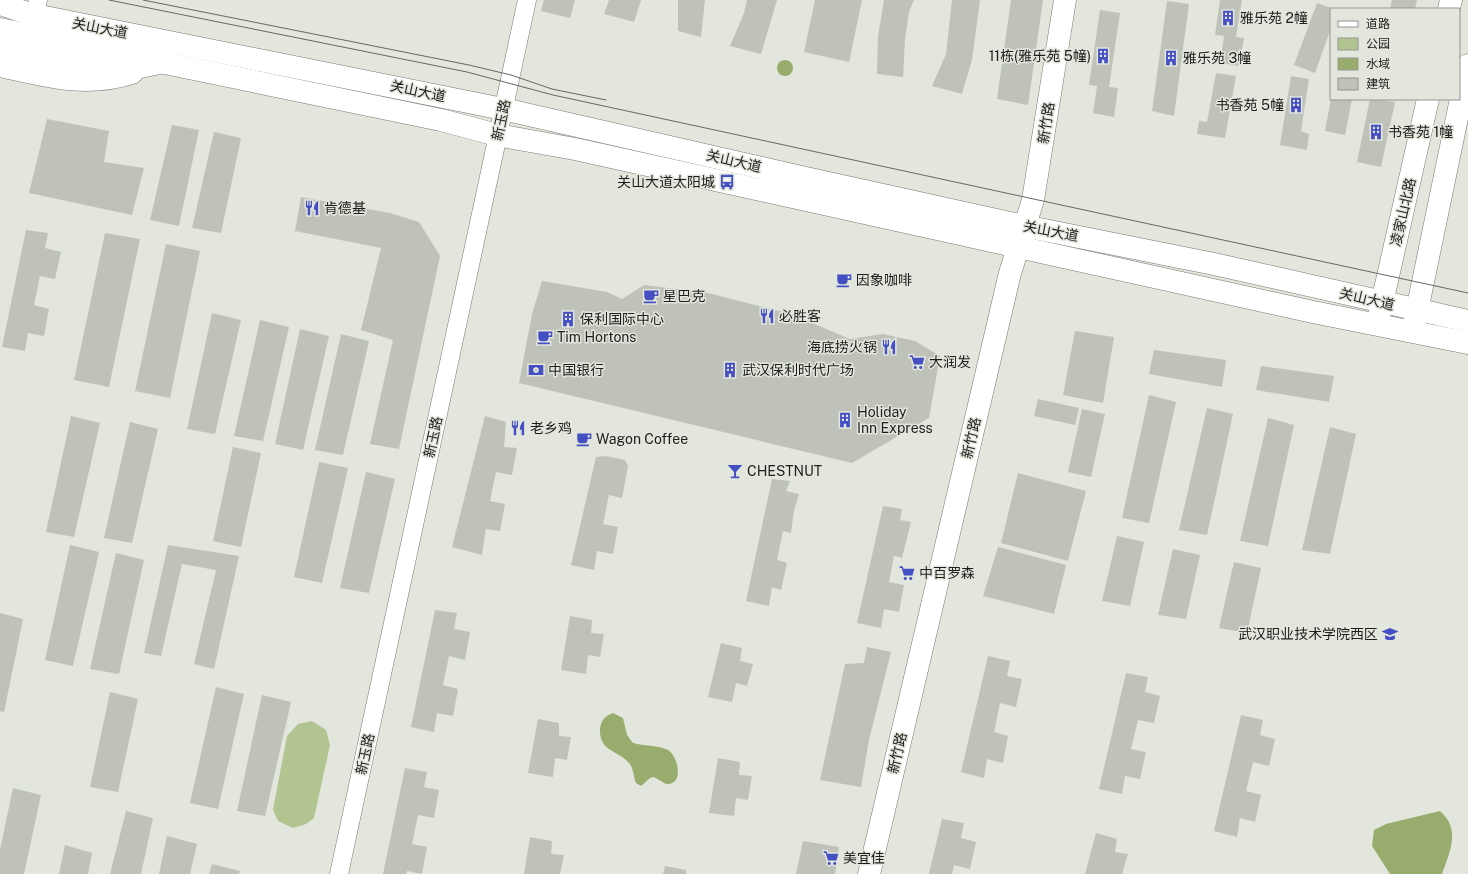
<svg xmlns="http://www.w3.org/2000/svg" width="1468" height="874" font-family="'Public Sans','Noto Sans SC',sans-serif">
	<rect width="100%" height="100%" fill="#e2e6dc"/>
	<path fill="#b2c490" d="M312 721 326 730 330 745 314 818 306 824 293 828 278 821 273 810 287 736 298 724Z"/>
	<g fill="#98ad6d">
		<circle cx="785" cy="68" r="8"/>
		<path d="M613 713 623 718 627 735 633 743C644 746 658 745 668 750 679 757 684 786 666 784L654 777 650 778 641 786 636 783C633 777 634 768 629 763 619 750 599 752 600 729 601 720 605 716 613 713Z"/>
		<path d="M1440 811C1461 829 1450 852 1442 874H1390L1372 846 1374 830 1386 824Z"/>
	</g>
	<g fill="#bfc2b9">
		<path d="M544 0H575L570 18 541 11Z"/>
		<path d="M609 0H641L634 22 604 14Z"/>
		<path d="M678 0H705L701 37 678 31Z"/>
		<path d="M747 0H777L761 54 730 46 744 13Z"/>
		<path d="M815 0H862L849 62 804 52Z"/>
		<path d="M884 0H914L909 12 905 39 903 77 877 74 878 36Z"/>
		<path d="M952 0H980L972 60 962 94 932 86 946 54Z"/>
		<path d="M1011 0H1043L1028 105 997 99Z"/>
		<path d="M1220 0H1242L1236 37 1244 38 1239 66 1220 63 1224 36 1215 35Z"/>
		<path d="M1392 0H1417L1415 9H1390Z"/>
		<path d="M1167 1 1189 4 1174 116 1152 111Z"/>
		<path d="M1317 3 1331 8V28L1315 73 1294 65Z"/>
		<path d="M1100 10 1120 13 1109 87 1118 88 1114 117 1093 113 1097 86 1089 85Z"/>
		<path d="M1216 73 1236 76 1225 138 1197 134 1199 121 1207 122Z"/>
		<path d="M1291 76 1309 79 1301 131 1309 134 1307 150 1280 145Z"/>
		<path d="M1331 99H1352L1345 135 1325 131Z"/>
		<path d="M1370 99 1395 102 1381 167 1357 162Z"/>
		<path d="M47 119 109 131 104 162 144 168 132 215 29 193Z"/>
		<path d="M172 125 199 130 179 226 150 220Z"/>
		<path d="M214 132 241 138 221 233 192 228Z"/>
		<path d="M301 197 390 213 419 222 440 256 399 449 370 444 393 340 361 330 381 248 295 231Z"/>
		<path d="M26 230 48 233 45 248 61 252 55 279 40 276 34 305 49 309 44 336 28 333 25 351 2 347Z"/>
		<path d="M105 233 140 239 109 387 74 380Z"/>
		<path d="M166 244 200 251 170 398 135 391Z"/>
		<path d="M542 281 607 292 622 299 644 285 708 293 791 314 850 339 883 334 915 341 940 356 929 418 852 463 519 383 532 314Z"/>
		<path d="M212 313 241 320 215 434 187 429Z"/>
		<path d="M260 320 289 327 263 441 234 436Z"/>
		<path d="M300 329 329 336 303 450 275 444Z"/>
		<path d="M1075 331 1114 337 1103 403 1063 395Z"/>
		<path d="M341 334 369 341 343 455 315 450Z"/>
		<path d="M1154 350 1226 360 1222 387 1149 374Z"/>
		<path d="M1261 366 1334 376 1329 402 1256 390Z"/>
		<path d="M1149 395 1176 402 1149 523 1122 518Z"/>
		<path d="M1038 399 1079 408 1075 425 1034 416Z"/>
		<path d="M1207 408 1233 414 1207 535 1179 530Z"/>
		<path d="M1082 409 1105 414 1091 477 1068 472Z"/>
		<path d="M71 416 100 423 74 537 46 532Z"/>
		<path d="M485 416 506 422 504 447 517 448 512 475 496 472 490 501 505 504 500 531 486 529 482 555 452 547Z"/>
		<path d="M1268 418 1294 425 1268 546 1240 541Z"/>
		<path d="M130 422 158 429 132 543 104 538Z"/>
		<path d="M1330 427 1356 434 1330 554 1302 550Z"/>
		<path d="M233 447 261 453 241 547 213 541Z"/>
		<path d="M606 456 625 460 628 466 622 498 609 495 603 524 618 527 613 554 597 551 594 570 571 565 596 457Z"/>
		<path d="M319 462 348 468 322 583 294 577Z"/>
		<path d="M366 472 395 479 369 593 340 588Z"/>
		<path d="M1018 473 1086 491 1068 561 1001 543Z"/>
		<path d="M772 479 790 481 786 491 799 494 794 510 791 533 783 531 777 560 787 563 781 590 772 587 769 606 746 601Z"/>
		<path d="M883 506 902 509 900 520 911 522 902 558 894 556 889 582 904 585 899 612 884 609 881 628 857 623Z"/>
		<path d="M1117 536 1144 542 1130 606 1102 601Z"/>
		<path d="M70 545 99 552 73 666 45 660Z"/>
		<path d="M168 545 239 556 214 669 194 664 216 570 182 564 161 656 144 653Z"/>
		<path d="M998 547 1066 565 1054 614 983 596Z"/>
		<path d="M1173 549 1200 555 1186 619 1158 615Z"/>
		<path d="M116 553 144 560 119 674 90 669Z"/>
		<path d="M1234 562 1261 568 1247 633 1219 628Z"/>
		<path d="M435 610 457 613 454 629 470 632 465 660 449 656 443 685 458 689 453 716 437 713 434 732 411 727Z"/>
		<path d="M0 613 23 619 4 712 0 711Z"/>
		<path d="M570 616 592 620 591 633 604 634 600 657 588 655 586 674 561 670Z"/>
		<path d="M721 643 742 648 740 661 753 664 747 686 736 683 732 702 708 697Z"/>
		<path d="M867 647 891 652 869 740 861 787 820 780 845 664 864 663Z"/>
		<path d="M988 656 1010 661 1007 676 1022 679 1016 707 1000 703 994 732 1008 736 1003 763 987 759 984 778 961 772Z"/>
		<path d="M1126 673 1148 677 1145 692 1160 696 1154 723 1138 720 1131 749 1146 752 1140 779 1125 776 1122 794 1099 789Z"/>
		<path d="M216 687 244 694 218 809 190 803Z"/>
		<path d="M110 692 138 699 118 792 90 787Z"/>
		<path d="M262 695 291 702 265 816 237 811Z"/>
		<path d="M1241 715 1263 720 1260 735 1275 739 1269 766 1253 762 1246 791 1261 795 1255 822 1240 818 1237 837 1214 831Z"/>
		<path d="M538 719 559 723V736L571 737 567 760 555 758 553 777 528 773Z"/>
		<path d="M718 758 740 762 739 775 752 776 748 800 736 798 734 816 709 813Z"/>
		<path d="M405 768 427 772 424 787 439 790 434 818 418 815 412 844 427 847 422 874 407 871 406 874H383Z"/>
		<path d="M13 788 41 795 24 874H0V850Z"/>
		<path d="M126 811 153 818 141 874H110Z"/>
		<path d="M942 819 964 823 961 838 976 842 970 869 954 865 952 874H929Z"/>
		<path d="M1096 833 1117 839 1115 852 1128 854 1122 874H1085Z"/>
		<path d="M167 836 197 844 190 874H159Z"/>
		<path d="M530 837 552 841 551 854 564 855 560 874H524Z"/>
		<path d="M803 841 839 847 835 874H796Z"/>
		<path d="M65 845 92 853 88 874H59Z"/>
		<path d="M212 864 240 871 239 874H209Z"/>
		<path d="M665 866 686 870V874H663Z"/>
	</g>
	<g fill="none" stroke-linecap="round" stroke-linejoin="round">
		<defs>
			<g id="minor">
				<path d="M35 15 38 0"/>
				<path d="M339 874 527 0"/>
			</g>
			<g id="major">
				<path d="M0 4 30 14 503 109 801 177 1024 226 1214 264 1468 321"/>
				<path d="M1449 9 1451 0"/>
				<path d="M0 29 441 120 497 135 575 149 1313 312 1468 343"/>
				<path d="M0 66C47 76 84 88 132 73"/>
				<path d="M1379 316 1428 99"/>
				<path d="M1414 325 1468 65"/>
				<path d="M869 874 1010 273 1033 200 1065 0"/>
			</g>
			<path id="highway" d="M0 47 104 69H131L164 62"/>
		</defs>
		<use href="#minor" stroke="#767970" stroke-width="19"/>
		<use href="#major" stroke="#767970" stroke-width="23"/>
		<use href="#highway" stroke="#767970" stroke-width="23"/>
		<use href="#minor" stroke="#fff" stroke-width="18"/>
		<use href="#major" stroke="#fff" stroke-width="22"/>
		<use href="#highway" stroke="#fff" stroke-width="22"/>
		<g stroke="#666862" stroke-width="1">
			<path d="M109 0 467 72 553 95 1468 293"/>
			<path d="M143 0 469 65 511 75 552 89 606 100"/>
		</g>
	</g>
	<defs>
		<symbol id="building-bare" viewBox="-9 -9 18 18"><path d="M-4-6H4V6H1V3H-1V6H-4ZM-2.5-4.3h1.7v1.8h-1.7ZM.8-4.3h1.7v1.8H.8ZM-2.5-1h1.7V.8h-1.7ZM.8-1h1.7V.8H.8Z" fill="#454fc4" stroke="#e2e6dc" stroke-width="2.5" paint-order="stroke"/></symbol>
		<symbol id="bus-bare" viewBox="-9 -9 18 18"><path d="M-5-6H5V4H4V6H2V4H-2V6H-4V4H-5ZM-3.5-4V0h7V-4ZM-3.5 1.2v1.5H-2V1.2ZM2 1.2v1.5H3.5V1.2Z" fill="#454fc4" stroke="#e2e6dc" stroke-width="2.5" paint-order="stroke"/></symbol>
		<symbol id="restaurant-bare" viewBox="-9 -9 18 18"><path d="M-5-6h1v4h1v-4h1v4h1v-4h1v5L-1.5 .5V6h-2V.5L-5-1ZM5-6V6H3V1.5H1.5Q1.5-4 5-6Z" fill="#454fc4" stroke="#e2e6dc" stroke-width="2.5" paint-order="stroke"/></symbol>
		<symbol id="cafe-bare" viewBox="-9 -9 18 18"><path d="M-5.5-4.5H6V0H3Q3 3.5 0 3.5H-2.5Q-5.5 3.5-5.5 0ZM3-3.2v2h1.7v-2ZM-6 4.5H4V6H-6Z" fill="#454fc4" stroke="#e2e6dc" stroke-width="2.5" paint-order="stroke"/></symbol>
		<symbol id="supermarket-bare" viewBox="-9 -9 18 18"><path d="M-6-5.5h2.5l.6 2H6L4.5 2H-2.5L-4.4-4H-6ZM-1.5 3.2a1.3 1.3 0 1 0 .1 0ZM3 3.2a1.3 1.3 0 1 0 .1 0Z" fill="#454fc4" stroke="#e2e6dc" stroke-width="2.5" paint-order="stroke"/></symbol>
		<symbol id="bank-bare" viewBox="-9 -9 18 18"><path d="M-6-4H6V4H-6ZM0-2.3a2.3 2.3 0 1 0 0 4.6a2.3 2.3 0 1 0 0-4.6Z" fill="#454fc4" stroke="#e2e6dc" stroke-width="2.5" paint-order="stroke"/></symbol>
		<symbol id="bar-bare" viewBox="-9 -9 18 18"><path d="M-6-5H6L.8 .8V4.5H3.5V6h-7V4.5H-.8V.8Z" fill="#454fc4" stroke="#e2e6dc" stroke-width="2.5" paint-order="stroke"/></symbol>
		<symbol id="university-bare" viewBox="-9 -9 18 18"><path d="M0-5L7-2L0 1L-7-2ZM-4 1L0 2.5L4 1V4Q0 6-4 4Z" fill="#454fc4" stroke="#e2e6dc" stroke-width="2.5" paint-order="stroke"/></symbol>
	</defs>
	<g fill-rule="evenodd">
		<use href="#building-bare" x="1217" y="7" width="22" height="22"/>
		<use href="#building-bare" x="1092" y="45" width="22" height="22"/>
		<use href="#building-bare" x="1160" y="47" width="22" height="22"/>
		<use href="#building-bare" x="1285" y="94" width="22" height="22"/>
		<use href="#building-bare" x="1365" y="121" width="22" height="22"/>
		<use href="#bus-bare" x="716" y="171" width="22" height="22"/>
		<use href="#restaurant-bare" x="301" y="197" width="22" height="22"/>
		<use href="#cafe-bare" x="833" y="269" width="22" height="22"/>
		<use href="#cafe-bare" x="640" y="285" width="22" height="22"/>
		<use href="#restaurant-bare" x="756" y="305" width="22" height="22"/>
		<use href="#building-bare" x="557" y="308" width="22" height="22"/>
		<use href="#cafe-bare" x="534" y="326" width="22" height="22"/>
		<use href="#restaurant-bare" x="878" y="336" width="22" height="22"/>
		<use href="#supermarket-bare" x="906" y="351" width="22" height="22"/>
		<use href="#bank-bare" x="525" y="359" width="22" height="22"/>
		<use href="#building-bare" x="719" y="359" width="22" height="22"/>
		<use href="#building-bare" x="834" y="409" width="22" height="22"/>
		<use href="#restaurant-bare" x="507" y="417" width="22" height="22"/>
		<use href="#cafe-bare" x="573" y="428" width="22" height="22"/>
		<use href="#bar-bare" x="724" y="460" width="22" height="22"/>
		<use href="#supermarket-bare" x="896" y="562" width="22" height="22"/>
		<use href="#university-bare" x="1379" y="623" width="22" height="22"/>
		<use href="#supermarket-bare" x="820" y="847" width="22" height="22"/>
	</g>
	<g text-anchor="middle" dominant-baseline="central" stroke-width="3" stroke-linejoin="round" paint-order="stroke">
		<g font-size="14" fill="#1d1e1b" stroke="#e2e6dc" text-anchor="start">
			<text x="1240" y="18">雅乐苑 2幢</text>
			<text x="1091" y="56" text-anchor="end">11栋(雅乐苑 5幢)</text>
			<text x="1183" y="58">雅乐苑 3幢</text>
			<text x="1284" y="105" text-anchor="end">书香苑 5幢</text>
			<text x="1388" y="132">书香苑 1幢</text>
			<text x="715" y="182" text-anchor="end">关山大道太阳城</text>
			<text x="324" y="208">肯德基</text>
			<text x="856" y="280">因象咖啡</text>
			<text x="663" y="296">星巴克</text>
			<text x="779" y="316">必胜客</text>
			<text x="580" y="319">保利国际中心</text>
			<text x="557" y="337">Tim Hortons</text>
			<text x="877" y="347" text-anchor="end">海底捞火锅</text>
			<text x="929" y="362">大润发</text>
			<text x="548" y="370">中国银行</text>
			<text x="742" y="370">武汉保利时代广场</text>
			<text x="857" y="412">Holiday<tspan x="857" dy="16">Inn Express</tspan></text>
			<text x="530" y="428">老乡鸡</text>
			<text x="596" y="439">Wagon Coffee</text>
			<text x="747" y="471">CHESTNUT</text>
			<text x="919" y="573">中百罗森</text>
			<text x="1378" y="634" text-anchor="end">武汉职业技术学院西区</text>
			<text x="843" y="858">美宜佳</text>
		</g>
		<g font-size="14" fill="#1d1e1b" stroke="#e2e6dc">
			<text transform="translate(100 28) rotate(11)">关山大道</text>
			<text transform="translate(418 91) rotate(12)">关山大道</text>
			<text transform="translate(501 120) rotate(-78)">新玉路</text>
			<text transform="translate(1046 123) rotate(-81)">新竹路</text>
			<text transform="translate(734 161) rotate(13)">关山大道</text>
			<text transform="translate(1403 212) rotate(-77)">凌家山北路</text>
			<text transform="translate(1051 231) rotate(11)">关山大道</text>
			<text transform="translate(1367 299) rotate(13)">关山大道</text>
			<text transform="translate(433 437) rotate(-78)">新玉路</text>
			<text transform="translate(971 438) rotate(-77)">新竹路</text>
			<text transform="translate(897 753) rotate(-77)">新竹路</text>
			<text transform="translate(365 754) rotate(-78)">新玉路</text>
		</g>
	</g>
	<rect x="1330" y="8" width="130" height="92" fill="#e2e6dc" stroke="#93968f"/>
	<rect x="1338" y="21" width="20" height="6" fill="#ffffff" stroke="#93968f"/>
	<text x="1366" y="28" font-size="12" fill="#1d1e1b">道路</text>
	<rect x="1338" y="38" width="20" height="12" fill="#b2c490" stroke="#93968f"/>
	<text x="1366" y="48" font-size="12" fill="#1d1e1b">公园</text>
	<rect x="1338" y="58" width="20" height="12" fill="#98ad6d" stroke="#93968f"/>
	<text x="1366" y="68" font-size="12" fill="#1d1e1b">水域</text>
	<rect x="1338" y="78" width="20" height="12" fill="#bfc2b9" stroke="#93968f"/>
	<text x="1366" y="88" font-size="12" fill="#1d1e1b">建筑</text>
</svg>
